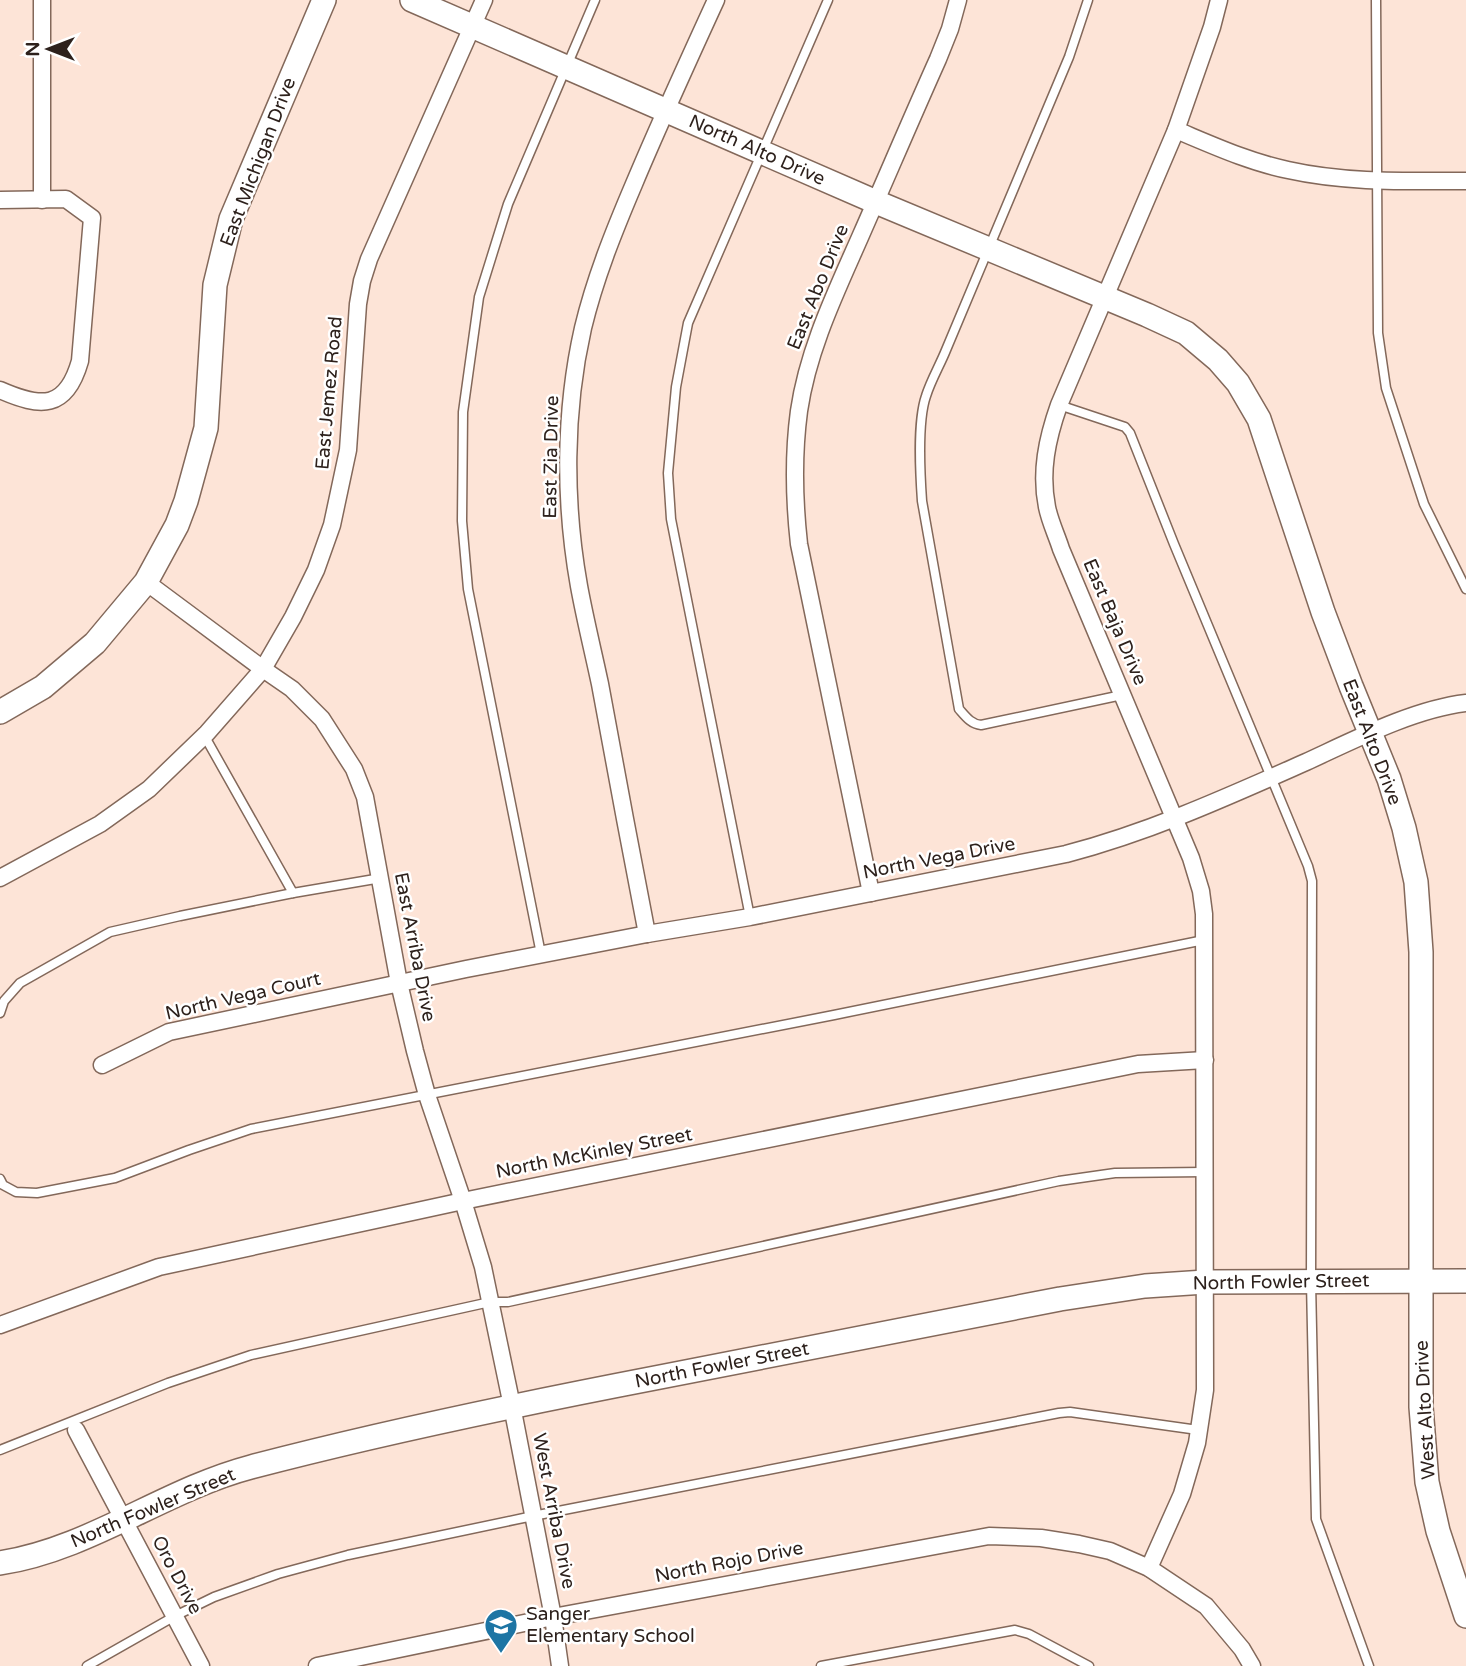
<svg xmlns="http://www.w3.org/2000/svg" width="1466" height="1666" font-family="'Varela Round',sans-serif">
	<rect width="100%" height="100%" fill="#fde4d7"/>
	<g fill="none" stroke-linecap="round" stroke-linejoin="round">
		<defs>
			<g id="lane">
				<path d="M1088 0 1069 57 946 350C940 365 931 380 926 396 917 422 920 472 922 501L959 709C966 717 971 724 981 725L1122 695"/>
				<path d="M1376 0 1378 333 1386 388 1424 504 1466 589"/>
				<path d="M1059 405 1125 427 1130 433 1174 544 1308 866 1312 881 1311 1282 1316 1519 1369 1666"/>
				<path d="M204 735 293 893"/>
				<path d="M750 917 671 519 668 473 676 387 688 323 828 0"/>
				<path d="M541 954 468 589 462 521 463 412 479 297 508 204 595 0"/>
				<path d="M0 1013 4 1001 20 983 110 932 180 916 293 893 381 878"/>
				<path d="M0 1179 3 1185 16 1192 37 1193 115 1178 189 1150 251 1129 834 1015 1204 940"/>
				<path d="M0 1450 168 1383 251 1355 490 1302H508L1059 1181 1115 1173 1205 1172"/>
				<path d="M87 1666 175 1616 214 1597 278 1574 348 1555 533 1516 1059 1413 1070 1412 1198 1430"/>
				<path d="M821 1666 1015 1630 1029 1634 1089 1666"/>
			</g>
			<g id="street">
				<path d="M42 0V200"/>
				<path d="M1176 130C1212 145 1249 162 1288 170 1346 183 1407 181 1466 181"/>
				<path d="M0 200 66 199 92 218 80 361C66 410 41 408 0 390"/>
				<path d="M146 582 263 669 292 689 322 719 354 769 365 797 399 983 415 1051 427 1095 463 1201 483 1267 512 1406 553 1617 560 1666"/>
				<path d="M0 878 100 824 149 789 207 733 263 669 293 617 316 570 332 525 348 450 358 304 362 281 369 259 484 0"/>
				<path d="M871 893 799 544C794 499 793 456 799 411 808 349 836 292 861 235 887 176 912 117 938 59L950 29 958 0"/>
				<path d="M647 934C631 851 615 767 600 684 593 651 585 619 579 586 564 502 564 412 583 328 595 278 614 231 634 184 660 122 688 61 716 0"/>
				<path d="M102 1065 169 1032 466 969 647 934 750 917 1066 854C1150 832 1227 797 1306 762 1354 740 1414 709 1466 703"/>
				<path d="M0 1325 159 1267 463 1201 1138 1064 1205 1060"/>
				<path d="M76 1430 201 1666"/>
				<path d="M1149 1568 1182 1494 1197 1443 1205 1390 1204 914 1201 891 1191 858 1061 549C1057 536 1050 522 1047 507 1040 472 1047 439 1059 405L1176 130 1212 27 1219 0"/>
				<path d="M317 1666 553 1617 989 1536 1041 1538 1079 1544 1110 1551 1149 1568 1206 1606 1242 1649 1252 1666"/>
			</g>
			<g id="secondary">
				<path d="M412 0 876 202 1147 315 1186 333 1218 360 1238 383 1259 419 1323 612 1351 686 1389 779 1404 828 1416 882 1421 952V1407L1427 1482 1438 1531 1466 1616"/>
				<path d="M0 712 43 687 95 643 146 582 177 525 186 501 206 428 215 285 231 219 324 0"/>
				<path d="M0 1563C90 1549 164 1490 251 1467 384 1432 520 1404 655 1378 790 1351 925 1325 1060 1299L1145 1286 1205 1282 1466 1281"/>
			</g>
		</defs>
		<use href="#lane" stroke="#83685a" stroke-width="11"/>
		<use href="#street" stroke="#83685a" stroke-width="19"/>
		<use href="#secondary" stroke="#83685a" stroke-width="26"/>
		<use href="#lane" stroke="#fff" stroke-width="8"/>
		<use href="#street" stroke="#fff" stroke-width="16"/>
		<use href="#secondary" stroke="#fff" stroke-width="23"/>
	</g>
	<defs>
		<symbol id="school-pin" viewBox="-11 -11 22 30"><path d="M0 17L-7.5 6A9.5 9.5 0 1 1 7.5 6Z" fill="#1d75a4" stroke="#fff"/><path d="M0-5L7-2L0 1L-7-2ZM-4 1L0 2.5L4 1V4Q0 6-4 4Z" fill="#fff"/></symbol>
	</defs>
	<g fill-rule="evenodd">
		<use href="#school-pin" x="482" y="1606" width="38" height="52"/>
	</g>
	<g text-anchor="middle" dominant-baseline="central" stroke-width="5" stroke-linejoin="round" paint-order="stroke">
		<g font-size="19" fill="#2d211c" stroke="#fff">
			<text transform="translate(757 150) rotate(24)">North Alto Drive</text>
			<text transform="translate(258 162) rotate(-69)">East Michigan Drive</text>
			<text transform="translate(818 287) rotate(-68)">East Abo Drive</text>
			<text transform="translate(329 393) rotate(-85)">East Jemez Road</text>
			<text transform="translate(551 457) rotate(-89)">East Zia Drive</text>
			<text transform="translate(1115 622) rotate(67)">East Baja Drive</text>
			<text transform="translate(1372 742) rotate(69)">East Alto Drive</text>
			<text transform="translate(939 858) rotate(-11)">North Vega Drive</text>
			<text transform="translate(415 947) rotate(79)">East Arriba Drive</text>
			<text transform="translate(243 996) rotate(-13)">North Vega Court</text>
			<text transform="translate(594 1153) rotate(-11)">North McKinley Street</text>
			<text transform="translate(1281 1282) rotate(-1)">North Fowler Street</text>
			<text transform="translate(722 1365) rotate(-11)">North Fowler Street</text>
			<text transform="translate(1425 1410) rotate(-93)">West Alto Drive</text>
			<text transform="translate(153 1508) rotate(-23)">North Fowler Street</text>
			<text transform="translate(554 1511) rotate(79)">West Arriba Drive</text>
			<text transform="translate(729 1562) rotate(-11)">North Rojo Drive</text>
			<text transform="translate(177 1575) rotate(62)">Oro Drive</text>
		</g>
		<g font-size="19" fill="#2d211c" stroke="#fff" text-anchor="start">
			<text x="526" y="1614">Sanger<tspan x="526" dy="22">Elementary School</tspan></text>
		</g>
	</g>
	<g transform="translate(49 49) rotate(270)" stroke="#ffffff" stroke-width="5" paint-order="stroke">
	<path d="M0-5L12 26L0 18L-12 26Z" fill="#2d211c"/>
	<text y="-10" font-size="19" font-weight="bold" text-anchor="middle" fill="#2d211c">N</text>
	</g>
</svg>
